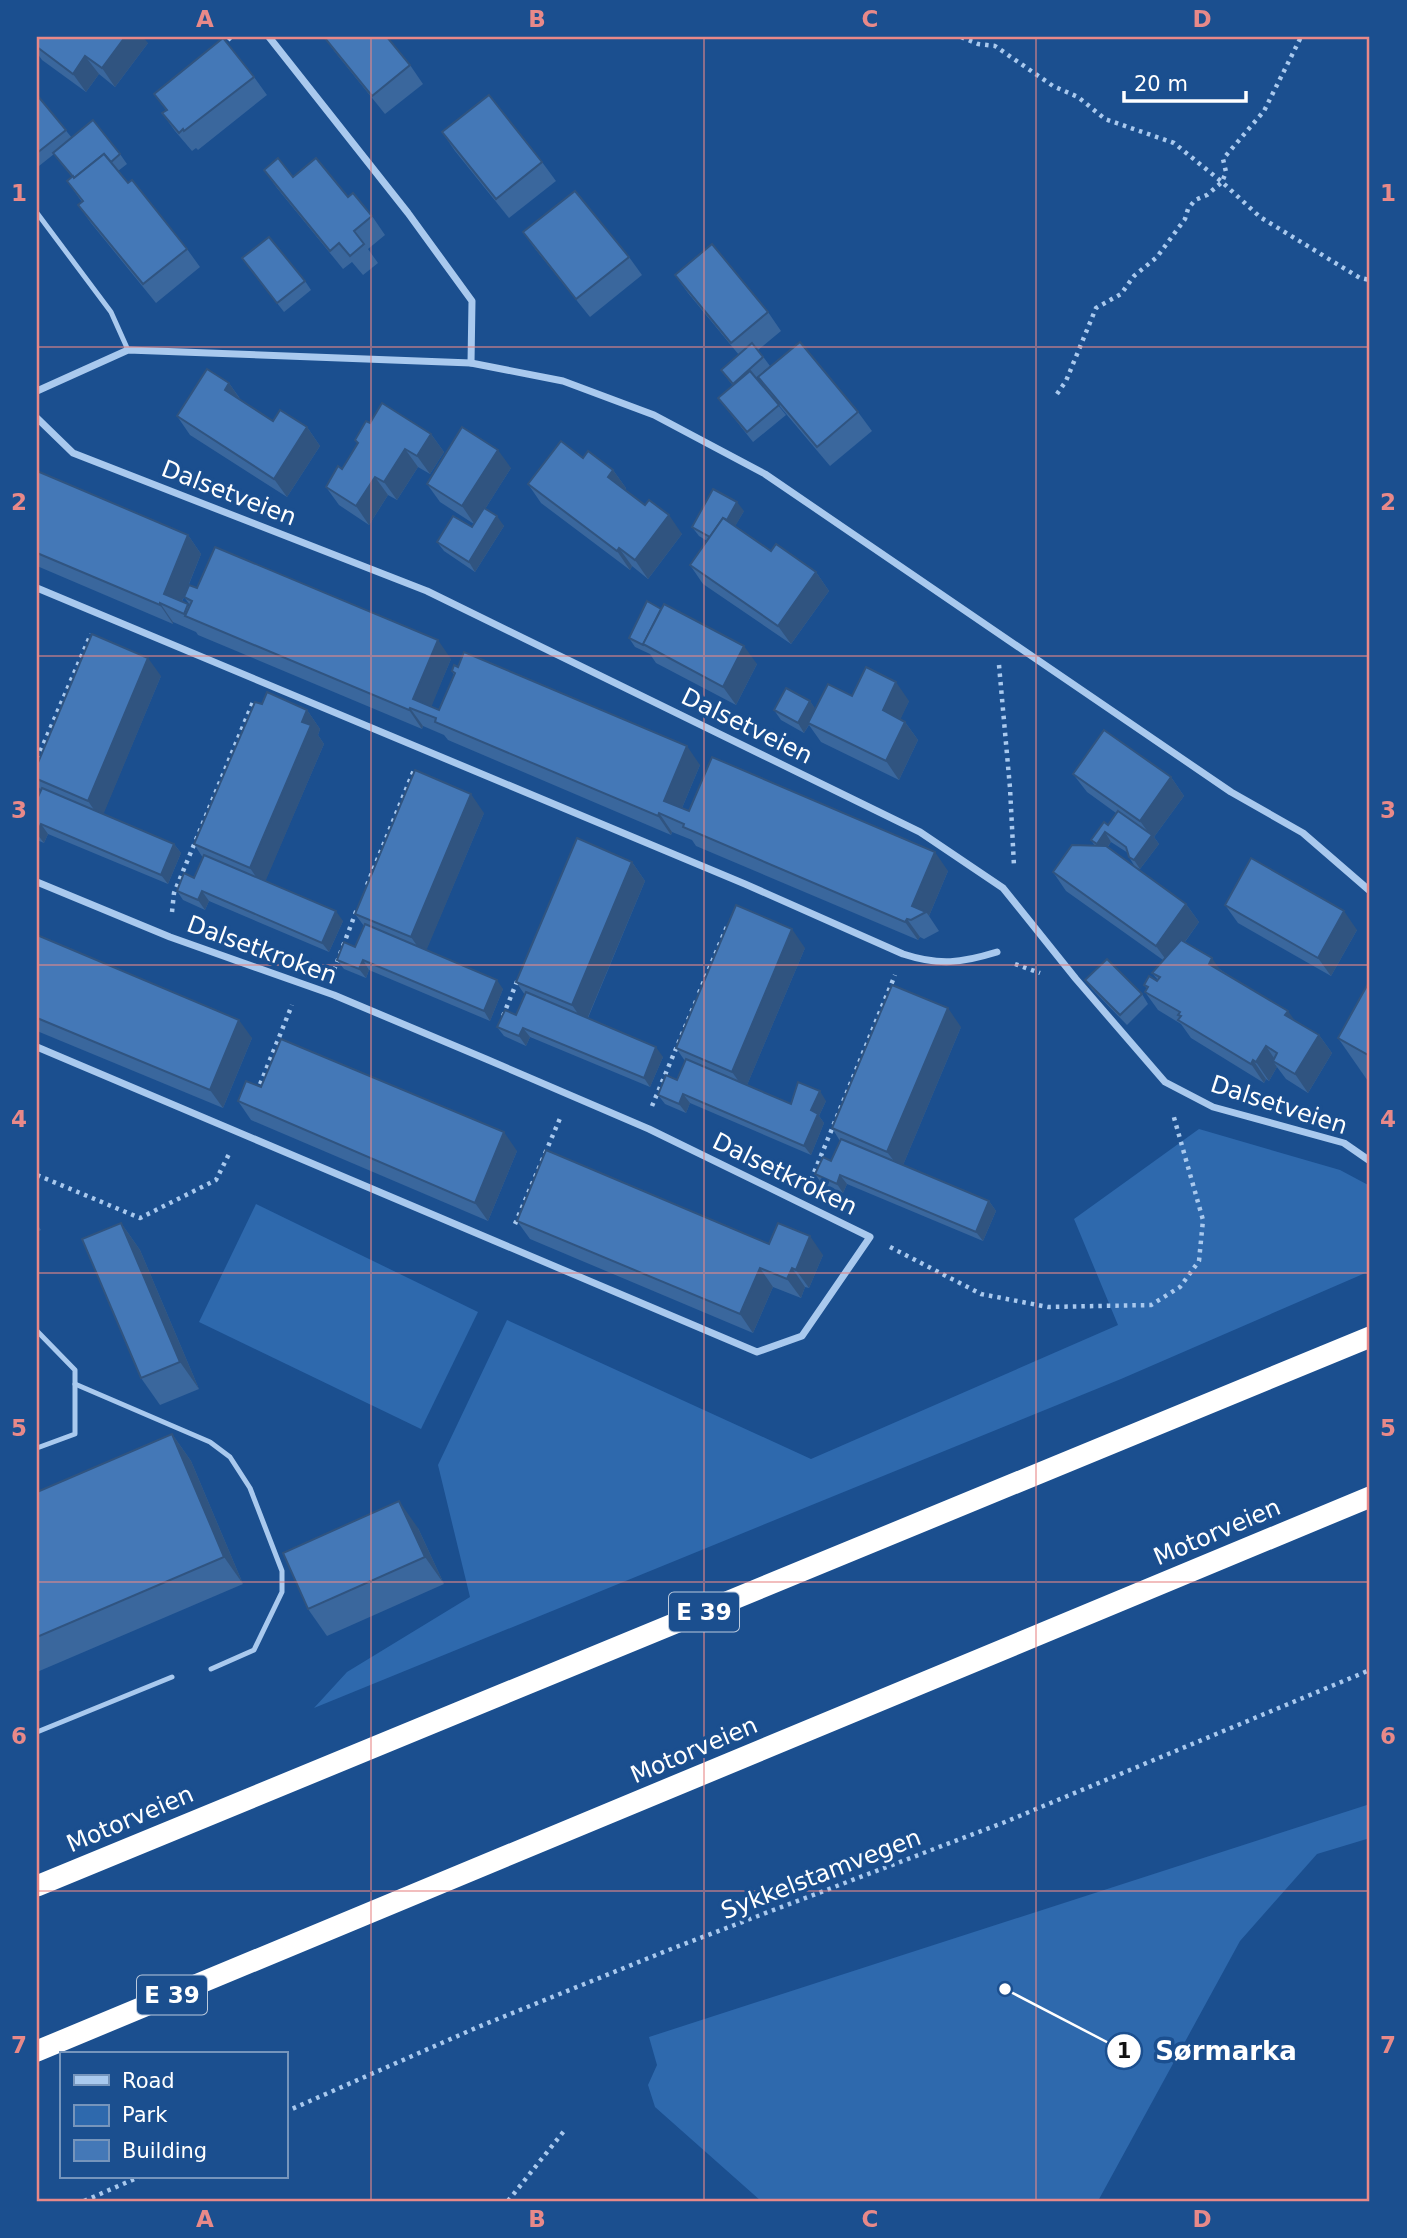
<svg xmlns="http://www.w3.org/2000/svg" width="1407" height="2238" font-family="'DejaVu Sans',sans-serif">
	<rect width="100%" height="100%" fill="#1b4f8f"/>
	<g fill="#2e69ad">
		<path d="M1199 1129 1340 1170 1370 1186V1271L1121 1379 314 1708 347 1672 470 1597 438 1465 507 1320 811 1459 1118 1325 1074 1219Z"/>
		<path d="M256 1204 478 1312 421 1429 199 1322Z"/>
		<path d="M1370 1804V1838L1317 1854 1240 1941 1098 2201H761L655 2107 648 2085 657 2065 649 2037Z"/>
	</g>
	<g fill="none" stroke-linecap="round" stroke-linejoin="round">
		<g stroke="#a9c9ee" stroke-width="4.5" stroke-dasharray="3.5 5" stroke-linecap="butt">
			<path d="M961 37 978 44 995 46 1053 86 1078 97 1105 119 1174 143 1222 182 1260 217 1360 278 1370 280"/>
			<path d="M222 46 231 37"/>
			<path d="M1057 394 1066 381 1096 308 1121 294 1134 276 1157 257 1185 219 1188 209 1195 200 1207 195 1222 182 1226 172 1223 159 1264 111 1301 37"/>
			<path d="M999 665 1010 788 1014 866"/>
			<path d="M37 759 91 634"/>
			<path d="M367 885 414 770"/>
			<path d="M172 912 174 893 253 702"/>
			<path d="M1015 964 1040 973"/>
			<path d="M334 970 357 909"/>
			<path d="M699 993 728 924"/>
			<path d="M503 1016 518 979"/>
			<path d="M257 1092 292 1005"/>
			<path d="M652 1106 696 1001"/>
			<path d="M37 1175 140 1218 216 1180 229 1154"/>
			<path d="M811 1180 895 975"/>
			<path d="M515 1224 561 1116"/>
			<path d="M890 1247 981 1294 1048 1307 1151 1305 1180 1287 1199 1261 1203 1220 1173 1114"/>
			<path d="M285 2112 478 2027 666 1951 1005 1822 1370 1670"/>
			<path d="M84 2201 139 2177"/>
			<path d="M508 2201 564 2131"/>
		</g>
		<g stroke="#a9c9ee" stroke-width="5">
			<path d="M37 213 111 312 128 350"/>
			<path d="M37 1331 75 1370V1434L37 1448"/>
			<path d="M75 1384 210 1442 230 1457 250 1488 282 1571V1592L254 1650 211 1669"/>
			<path d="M37 1732 172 1677"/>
		</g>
		<g stroke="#a9c9ee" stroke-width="7">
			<path d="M269 37 408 213 472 301 471 363"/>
			<path d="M37 391 128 350 471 363 563 381 654 415 765 474 1231 792 1303 833 1370 891"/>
			<path d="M37 418 73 453 427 591 920 832 1003 888 1076 979 1165 1082 1213 1107 1344 1143 1370 1161"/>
			<path d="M37 588 745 884 903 954C940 966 961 963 997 952"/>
			<path d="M37 882 170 937 334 995 486 1059 649 1129 870 1237 802 1336 757 1352 37 1047"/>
		</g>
		<g stroke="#fff" stroke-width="21">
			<path d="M37 1886 1370 1337"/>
			<path d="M37 2051 1370 1497"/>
		</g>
	</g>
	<g fill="#3a679d">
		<path d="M37 37 148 43 115 87 99 74 86 92 42 60 37 53Z"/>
		<path d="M324 37 410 65 423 84 385 114 335 52Z"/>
		<path d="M254 77 267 95 198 150 196 148 192 151 175 131 162 113 166 110 154 94Z"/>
		<path d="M37 95 72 138 120 154 127 164 118 171 187 249 200 267 156 303 91 223 78 205 82 202 67 181 72 177 54 154 39 166 37 163Z"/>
		<path d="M442 132 542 162 556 181 509 218 455 151Z"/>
		<path d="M264 170 293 177 348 197 372 216 385 235 368 249 378 263 363 275 352 262 343 269 277 188Z"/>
		<path d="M523 232 629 257 642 275 590 317 536 250Z"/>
		<path d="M242 258 305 281 311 290 284 312Z"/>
		<path d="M675 275 768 312 781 331 758 350 770 366 756 378 786 415 753 442 718 398 733 386 721 370 739 355 688 293Z"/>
		<path d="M758 377 858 412 872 431 830 466 771 396Z"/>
		<path d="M229 383 241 400 273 421 307 427 320 446 287 497 190 435 177 416Z"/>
		<path d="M370 423 431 434 444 452 430 474 418 467 397 500 388 495 369 525 339 505 326 487 342 469 358 444 355 440Z"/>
		<path d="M583 458 613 470 626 488 625 490 682 534 648 579 632 566 630 570 541 503 528 484Z"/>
		<path d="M511 468 485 509 504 526 475 572 444 551 437 542 472 527 474 524 440 502 427 484Z"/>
		<path d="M37 471 188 535 201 554 182 602 190 607V605L184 597 197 588 451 659 431 706 439 710 454 675 452 671 700 765 682 808 689 811 948 871 929 916 939 931 924 939 920 937 918 940 696 846 692 840 672 832 671 835 448 740 444 735 423 726 422 729 198 635 196 632 173 622V624L37 566Z"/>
		<path d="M744 511 735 526 771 551 816 572 829 591 791 644 703 584 690 565 707 541 699 536 692 527Z"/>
		<path d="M629 638 757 664 736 705 656 663 650 654 635 647Z"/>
		<path d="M161 676 103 814 174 844 181 853 168 884 48 834 44 843 37 840V799L41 790 37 785V765Z"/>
		<path d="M852 696 909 701 900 719 905 722 918 740 899 780 821 742 809 725 804 733 781 720 774 710 810 701 815 709Z"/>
		<path d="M262 704 307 710 320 729 318 735 324 744 265 881 343 921 329 952 209 901 205 910 183 900 177 891 194 878 203 858 194 844Z"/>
		<path d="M1073 774 1171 777 1184 796 1154 837 1159 844 1140 869 1135 867 1129 857 1128 853 1111 842 1107 848 1186 904 1199 922 1185 942 1221 970 1294 1020 1319 1035 1332 1053 1308 1093 1286 1079 1277 1067 1269 1081 1266 1079 1264 1083 1191 1038 1181 1024 1158 1010 1145 992 1147 989 1144 985 1158 980 1152 973 1163 960 1066 891 1053 872 1095 846 1091 840 1108 825 1116 813 1087 792Z"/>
		<path d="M484 813 426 950 503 989 490 1021 369 970 366 978 344 969 337 960 355 947 364 926 355 914Z"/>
		<path d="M632 862 645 881 588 1018 663 1057 650 1087 530 1037 526 1046 504 1036 497 1027 516 1015 525 995 516 982Z"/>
		<path d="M1225 905 1357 930 1331 976 1238 923Z"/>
		<path d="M37 935 252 1038 223 1108 37 1031Z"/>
		<path d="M805 948 747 1085 791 1104 826 1101 819 1116 824 1123 811 1155 690 1103 686 1113 665 1104 658 1095 677 1080 685 1061 676 1048Z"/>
		<path d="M1085 980 1142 994 1148 1004 1127 1025 1092 989Z"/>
		<path d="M1370 982V1084L1338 1038Z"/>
		<path d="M961 1027 903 1165 989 1201 996 1211 983 1241 847 1184 843 1193 822 1184 815 1174 831 1161 840 1141 832 1128Z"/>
		<path d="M261 1087 517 1151 488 1221 251 1120 238 1101Z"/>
		<path d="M517 1221 769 1244 823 1255 809 1288 805 1287 801 1298 773 1287 753 1333 530 1239Z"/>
		<path d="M121 1223 140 1250 199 1389 160 1405 141 1378Z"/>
		<path d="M37 1224 41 1230 37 1232Z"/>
		<path d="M172 1434 191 1461 243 1584 37 1672V1492Z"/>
		<path d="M418 1528 444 1584 327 1636 308 1609Z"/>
	</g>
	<g fill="#305480">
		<path d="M125 37H143L148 43 115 87 102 68Z"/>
		<path d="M85 56 99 74 86 92 73 74Z"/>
		<path d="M229 383 242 402 225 390Z"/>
		<path d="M307 427 320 446 287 497 274 479Z"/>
		<path d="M431 434 444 452 430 474 417 456Z"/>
		<path d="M405 449 418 467 397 500 384 482Z"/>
		<path d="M498 450 511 468 475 525 462 506Z"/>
		<path d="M613 470 626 488 621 496 608 477Z"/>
		<path d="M375 477 388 495 369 525 356 506Z"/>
		<path d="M737 502 744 511 722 549 716 540Z"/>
		<path d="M669 515 682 534 648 579 635 560Z"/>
		<path d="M497 516 504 526 475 572 469 562Z"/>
		<path d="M188 535 201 554 178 611 164 594Z"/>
		<path d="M619 548 632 566 630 570 617 551Z"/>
		<path d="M816 572 829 591 791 644 778 626Z"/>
		<path d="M160 603 173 622V624L160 605Z"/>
		<path d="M438 640 451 659 428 715 413 699Z"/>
		<path d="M744 646 757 664 736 705 723 687Z"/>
		<path d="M148 658 161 676 101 820 88 801Z"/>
		<path d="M896 682 909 701 896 729 883 710Z"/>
		<path d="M810 701 817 711 804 733 798 723Z"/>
		<path d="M410 708 423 726 422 729 409 710Z"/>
		<path d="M307 710 320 729 318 735 324 744 263 887 250 868Z"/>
		<path d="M905 722 918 740 899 780 886 761Z"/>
		<path d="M687 746 700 765 677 820 664 801Z"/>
		<path d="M1171 777 1184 796 1154 837 1159 844 1140 869 1134 860 1151 836 1140 821Z"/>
		<path d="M471 794 484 813 424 956 411 937Z"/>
		<path d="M659 813 672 832 671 835 658 816Z"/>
		<path d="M41 824 48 834 44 843 37 834Z"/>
		<path d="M1105 832 1111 842 1103 853 1097 844Z"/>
		<path d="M174 844 181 853 168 884 161 875Z"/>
		<path d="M935 852 948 871 929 916 926 912 912 906Z"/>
		<path d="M632 862 645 881 585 1024 572 1005Z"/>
		<path d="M202 891 209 901 205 910 198 900Z"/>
		<path d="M1186 904 1199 922 1169 964 1156 946Z"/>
		<path d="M336 911 343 921 329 952 322 943Z"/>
		<path d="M1344 911 1357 930 1331 976 1318 958Z"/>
		<path d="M907 919 920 937 918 940 905 922Z"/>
		<path d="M792 929 805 948 745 1090 732 1072Z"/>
		<path d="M1212 958 1225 977 1209 964Z"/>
		<path d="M363 960 369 970 366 978 359 969Z"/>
		<path d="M497 980 503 989 490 1021 484 1011Z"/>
		<path d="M948 1008 961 1027 901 1170 887 1152Z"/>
		<path d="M1288 1011 1301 1029 1285 1015Z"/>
		<path d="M239 1020 252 1038 223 1108 210 1090Z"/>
		<path d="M523 1028 530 1037 526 1046 519 1036Z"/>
		<path d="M1319 1035 1332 1053 1308 1093 1295 1074Z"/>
		<path d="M1266 1046 1278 1064 1273 1061 1277 1067 1269 1081 1256 1062Z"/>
		<path d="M656 1047 663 1057 650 1087 644 1078Z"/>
		<path d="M1253 1060 1266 1079 1264 1083 1251 1064Z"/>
		<path d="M820 1091 826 1101 819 1116 824 1123 811 1155 804 1146 811 1110Z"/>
		<path d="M683 1094 690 1103 686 1113 679 1104Z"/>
		<path d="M504 1132 517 1151 488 1221 475 1203Z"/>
		<path d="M840 1175 847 1184 843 1193 837 1184Z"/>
		<path d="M989 1201 996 1211 983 1241 976 1232Z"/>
		<path d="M121 1223 140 1250 199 1389 180 1362Z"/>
		<path d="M810 1236 823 1255 809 1288 796 1270Z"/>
		<path d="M760 1268 773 1287 753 1333 740 1314Z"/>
		<path d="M792 1268 805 1287 801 1298 787 1279Z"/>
		<path d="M172 1434 191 1461 243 1584 224 1557Z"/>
		<path d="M399 1501 418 1528 444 1584 425 1557Z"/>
	</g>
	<g fill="#4478b7" stroke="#305480" stroke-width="2">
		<path d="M37 37H125L102 68 85 56 73 74 37 47Z"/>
		<path d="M324 37H387L410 65 372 96Z"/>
		<path d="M223 38 254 77 184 131 183 129 179 133 162 113 167 110 154 94Z"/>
		<path d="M37 95 66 130 37 153Z"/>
		<path d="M489 95 542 162 496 199 442 132Z"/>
		<path d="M93 120 120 154 111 162 104 154 74 178 53 153Z"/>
		<path d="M104 154 128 183 132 180 187 249 143 284 78 205 83 201 67 181 73 176 74 178Z"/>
		<path d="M278 158 293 177 316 158 348 197 353 193 372 216 354 231 364 244 350 256 339 243 330 251 264 170Z"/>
		<path d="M575 191 629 257 576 299 523 232Z"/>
		<path d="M269 237 305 281 277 303 242 258Z"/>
		<path d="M712 244 768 312 731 343 675 275Z"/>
		<path d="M800 342 858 412 817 447 758 377Z"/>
		<path d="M752 343 763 357 733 384 721 370Z"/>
		<path d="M207 369 229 383 225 390 273 421 280 410 307 427 274 479 177 416Z"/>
		<path d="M750 371 779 405 747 432 718 398Z"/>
		<path d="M382 403 431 434 417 456 405 449 384 482 375 477 356 506 326 487 338 466 342 469 358 443 355 440 366 421 370 423Z"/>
		<path d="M462 427 498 450 462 506 427 484Z"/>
		<path d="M561 441 583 458 588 451 613 470 608 477 645 505 649 500 669 515 635 560 619 548 617 551 528 484Z"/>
		<path d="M37 471 188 535 164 594 188 604 184 614 160 603V605L37 553Z"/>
		<path d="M713 489 737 502 727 520 723 518 710 537 692 527Z"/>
		<path d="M484 508 497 516 469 562 437 542 453 516 472 527Z"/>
		<path d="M723 518 771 551 776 544 816 572 778 626 690 565Z"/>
		<path d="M215 547 438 640 413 699 439 710 455 673 452 671 454 665 458 667 464 652 687 746 664 801 689 811 712 757 935 852 912 906 926 912 911 920 907 919 905 922 683 827 684 824 659 813 658 816 435 722 436 718 410 708 409 710 185 616 192 601 184 597 189 585 197 588Z"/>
		<path d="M647 601 661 609 643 645 629 638Z"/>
		<path d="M664 604 744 646 723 687 643 644Z"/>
		<path d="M92 634 148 658 88 801 37 779V765Z"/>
		<path d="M866 667 896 682 883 710 905 722 886 761 808 723 828 684 852 696Z"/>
		<path d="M786 688 810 701 798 723 774 710Z"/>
		<path d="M267 692 307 710 302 722 311 725 250 868 194 844 255 702 262 704Z"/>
		<path d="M1104 730 1171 777 1140 821 1073 774Z"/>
		<path d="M415 770 471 794 411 937 355 914Z"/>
		<path d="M42 788 174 844 161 875 41 824 37 833V799Z"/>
		<path d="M1118 811 1152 835 1134 860 1129 857 1126 847 1105 832 1097 844 1091 840 1104 822 1108 825Z"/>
		<path d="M577 838 632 862 572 1005 516 982Z"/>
		<path d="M1072 845 1106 846 1186 904 1156 946 1053 872Z"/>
		<path d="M204 855 336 911 322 943 202 891 198 900 177 891 184 873 194 878Z"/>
		<path d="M1251 858 1344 911 1318 958 1225 905Z"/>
		<path d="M736 905 792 929 732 1072 676 1048Z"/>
		<path d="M365 924 497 980 484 1011 363 960 359 969 337 960 344 942 355 947Z"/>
		<path d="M37 935 239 1020 210 1090 37 1018Z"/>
		<path d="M1181 940 1212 958 1209 964 1288 1011 1285 1015 1319 1035 1295 1074 1273 1061 1277 1053 1266 1046 1256 1062 1253 1060 1251 1064 1178 1020 1181 1016 1178 1015 1180 1012 1145 992 1148 987 1144 985 1149 976 1157 981 1160 977 1152 973Z"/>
		<path d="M1107 959 1142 994 1120 1015 1085 980Z"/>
		<path d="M1369 982H1370V1056L1338 1038Z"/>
		<path d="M892 985 948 1008 887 1152 832 1128Z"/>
		<path d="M526 992 656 1047 644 1078 523 1028 519 1036 497 1027 505 1010 516 1015Z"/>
		<path d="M281 1039 504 1132 475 1203 238 1101 246 1081 261 1087Z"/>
		<path d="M686 1059 791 1104 798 1082 820 1091 811 1110 818 1114 804 1146 683 1094 679 1104 658 1095 666 1075 677 1080Z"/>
		<path d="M841 1139 989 1201 976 1232 840 1175 837 1184 815 1174 823 1157 831 1161Z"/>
		<path d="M546 1150 769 1244 778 1223 810 1236 796 1270 792 1268 787 1279 760 1268 740 1314 517 1221Z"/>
		<path d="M121 1223 180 1362 141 1378 82 1239Z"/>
		<path d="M172 1434 224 1557 37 1637V1492Z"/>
		<path d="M399 1501 425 1557 308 1609 283 1553Z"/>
	</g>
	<path fill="none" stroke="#e88989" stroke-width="2" stroke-opacity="0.55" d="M371 37V2201M704 37V2201M1036 37V2201M37 347H1370M37 656H1370M37 965H1370M37 1273H1370M37 1582H1370M37 1891H1370"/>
	<g text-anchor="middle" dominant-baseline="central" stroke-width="7" stroke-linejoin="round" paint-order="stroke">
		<g fill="#1b4f8f" stroke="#bbcadd" stroke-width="2">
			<rect x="669" y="1592.5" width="70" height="39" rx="5"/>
			<rect x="137" y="1975.5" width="70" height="39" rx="5"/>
		</g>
		<g font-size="23" font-weight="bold" fill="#fff">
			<text x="704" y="1612">E 39</text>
			<text x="172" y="1995">E 39</text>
		</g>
		<g font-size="24" fill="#fff" stroke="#1b4f8f">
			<text transform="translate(229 493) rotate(21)">Dalsetveien</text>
			<text transform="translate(747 726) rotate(26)">Dalsetveien</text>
			<text transform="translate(262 950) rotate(20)">Dalsetkroken</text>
			<text transform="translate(1279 1105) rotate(18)">Dalsetveien</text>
			<text transform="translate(785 1174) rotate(26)">Dalsetkroken</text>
			<text transform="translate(1217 1532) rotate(-23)">Motorveien</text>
			<text transform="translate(694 1750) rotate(-23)">Motorveien</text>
			<text transform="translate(130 1819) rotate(-23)">Motorveien</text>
			<text transform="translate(821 1874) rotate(-21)">Sykkelstamvegen</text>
		</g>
	</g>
	<path fill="none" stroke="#fff" stroke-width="2.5" d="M1005 1989L1124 2051"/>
	<g fill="#fff" stroke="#1b4f8f" stroke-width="2.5">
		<circle cx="1005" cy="1989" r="7"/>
		<circle cx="1124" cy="2051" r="18"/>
	</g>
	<g font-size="21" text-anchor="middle" font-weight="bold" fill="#111">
		<text x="1124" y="2058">1</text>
	</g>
	<g font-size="26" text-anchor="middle" font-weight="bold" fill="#fff" stroke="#1b4f8f" stroke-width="7" stroke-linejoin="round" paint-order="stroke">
		<text x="1226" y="2060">Sørmarka</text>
	</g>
	<rect width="1407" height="2238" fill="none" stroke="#1b4f8f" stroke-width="77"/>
	<rect x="60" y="2052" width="228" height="126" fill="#1b4f8f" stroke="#7695bc" stroke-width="2"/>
	<rect x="74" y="2075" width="35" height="10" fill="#a9c9ee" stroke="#7695bc" stroke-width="2"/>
	<text x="122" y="2088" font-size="21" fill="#ffffff">Road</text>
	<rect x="74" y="2105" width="35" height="21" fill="#2e69ad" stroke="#7695bc" stroke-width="2"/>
	<text x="122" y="2122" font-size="21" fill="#ffffff">Park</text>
	<rect x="74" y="2140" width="35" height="21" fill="#4478b7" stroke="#7695bc" stroke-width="2"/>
	<text x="122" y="2158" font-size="21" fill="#ffffff">Building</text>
	<path d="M1124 91v10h122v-10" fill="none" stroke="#ffffff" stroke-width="3.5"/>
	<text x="1134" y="91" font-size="21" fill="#ffffff" stroke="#1b4f8f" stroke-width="5" paint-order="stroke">20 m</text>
	<rect x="38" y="38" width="1330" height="2162" fill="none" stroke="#e88989" stroke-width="2.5"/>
	<g font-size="23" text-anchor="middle" font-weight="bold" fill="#e88989">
		<text x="205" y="27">A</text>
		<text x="537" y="27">B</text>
		<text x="870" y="27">C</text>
		<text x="1202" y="27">D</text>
		<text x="19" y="201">1</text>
		<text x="1388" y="201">1</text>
		<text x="19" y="510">2</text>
		<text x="1388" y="510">2</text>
		<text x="19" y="818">3</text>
		<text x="1388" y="818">3</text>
		<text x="19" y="1127">4</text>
		<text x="1388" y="1127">4</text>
		<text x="19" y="1436">5</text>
		<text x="1388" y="1436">5</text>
		<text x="19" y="1744">6</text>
		<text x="1388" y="1744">6</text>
		<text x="19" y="2053">7</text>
		<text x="1388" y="2053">7</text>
		<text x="205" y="2227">A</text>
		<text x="537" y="2227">B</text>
		<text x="870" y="2227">C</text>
		<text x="1202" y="2227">D</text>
	</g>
</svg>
